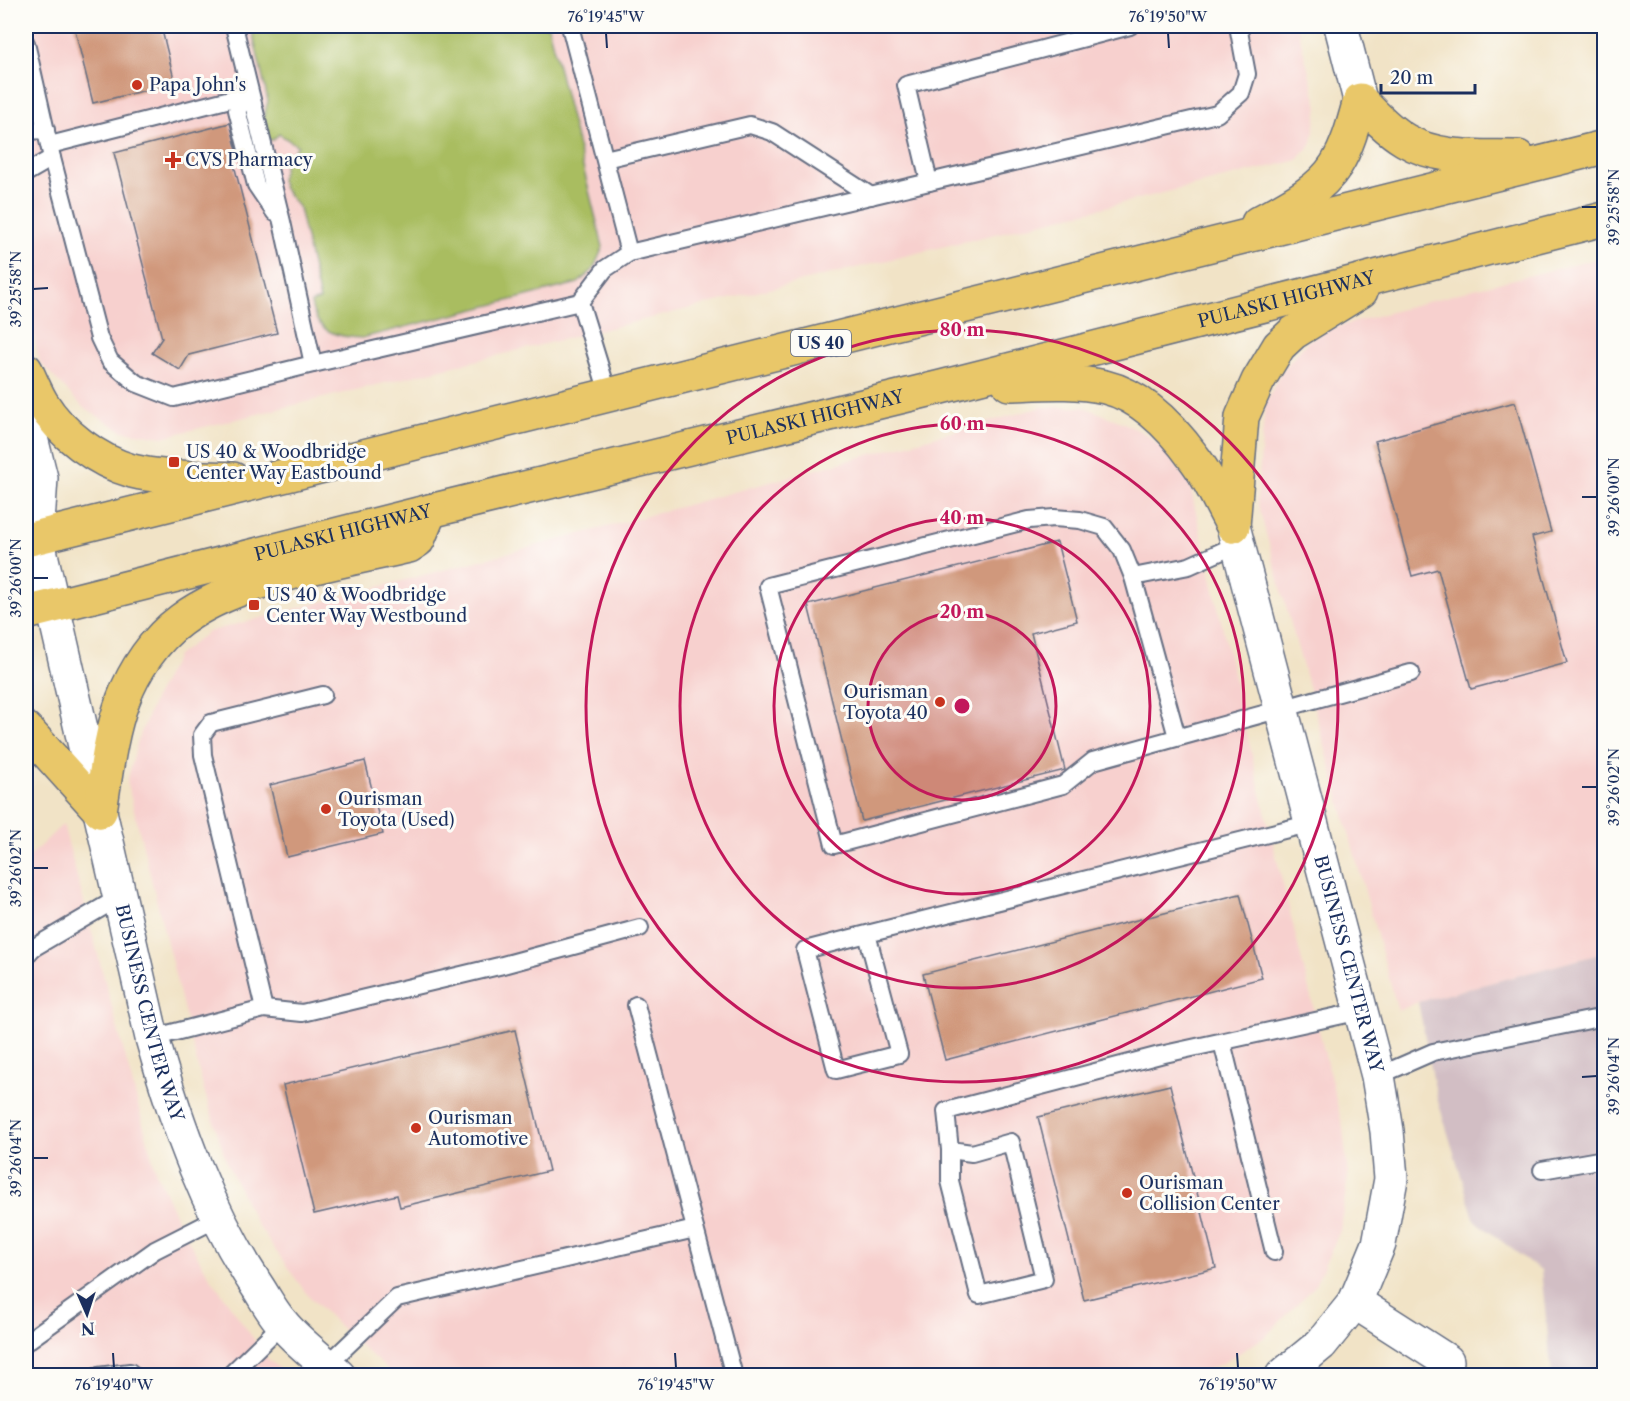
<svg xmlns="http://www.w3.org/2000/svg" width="1630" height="1401" font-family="'Libre Caslon Text',serif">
	<rect width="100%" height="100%" fill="#fdfcf7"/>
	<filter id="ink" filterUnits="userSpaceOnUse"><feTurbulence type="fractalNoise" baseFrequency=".0167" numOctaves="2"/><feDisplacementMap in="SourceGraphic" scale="12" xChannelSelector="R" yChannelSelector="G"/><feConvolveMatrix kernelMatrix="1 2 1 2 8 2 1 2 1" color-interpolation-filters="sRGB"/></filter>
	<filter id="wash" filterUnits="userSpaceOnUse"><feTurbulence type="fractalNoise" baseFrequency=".008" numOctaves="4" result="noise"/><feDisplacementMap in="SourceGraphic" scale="24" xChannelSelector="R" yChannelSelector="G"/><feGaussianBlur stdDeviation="1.35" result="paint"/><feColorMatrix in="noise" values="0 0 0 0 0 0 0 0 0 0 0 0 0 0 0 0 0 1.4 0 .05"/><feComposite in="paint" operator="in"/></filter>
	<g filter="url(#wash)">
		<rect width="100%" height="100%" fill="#f1e3c6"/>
		<g fill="#f7d0ce">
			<path d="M26 26H1297L1318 107 1312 143 1298 160 163 437 122 431 83 407 40 363 26 304Z"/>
			<path d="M1604 257V953L1418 1002 1398 1011 1257 501 1265 405 1280 373 1308 341 1330 329 1470 290Z"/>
			<path d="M1042 407H1084L1124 423 1147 435 1169 455 1190 486 1263 803 1343 1128 1348 1176 1340 1231 1314 1287 1265 1337 1223 1363 1194 1375H394L348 1335 306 1293 256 1223 227 1164 203 1087 127 782 138 740 156 695 177 656 208 632 614 525Z"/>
			<path d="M63 824 156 1172 180 1225 206 1271 267 1358 286 1375 26 1376V860Z"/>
		</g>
		<path fill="#d2bec4" d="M1604 953V1375H1552L1541 1271 1475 1221 1437 1098 1418 1002Z"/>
		<path fill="#a9bd61" stroke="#627660" stroke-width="1.5" d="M251 26H548L603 247 593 270 578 283 362 338C336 337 316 332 311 303L320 300 299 208 284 189 281 180 285 162 298 146 279 134 273 140H268L263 120 268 101Z"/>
		<g id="blocks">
			<g fill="#d0987b">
				<path d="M74 26H161L175 83 93 103Z"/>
				<path d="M230 123 237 151 231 153 277 333 189 355 180 370 152 353 162 338 114 153Z"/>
				<path d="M1515 402 1551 532 1532 537 1567 663 1471 689 1438 569 1412 576 1375 441Z"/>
				<path d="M1057 542 1077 621 1031 633 1065 770 862 821 808 605Z"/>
				<path d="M365 761 383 834 287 857 270 785Z"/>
				<path d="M1240 894 1262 978 945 1060 923 974Z"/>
				<path d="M515 1030 549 1171 400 1207 397 1195 314 1214 283 1085Z"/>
				<path d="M1170 1085 1216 1268 1084 1300 1038 1117Z"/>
			</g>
		</g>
	</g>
	<g filter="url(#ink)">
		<use href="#blocks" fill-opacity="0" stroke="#666e82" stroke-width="1.5"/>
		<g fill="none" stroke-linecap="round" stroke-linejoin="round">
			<defs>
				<g id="service">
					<path d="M570 26 629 253 1217 114 1241 93 1247 74 1238 26"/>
					<path d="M26 43 52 158 99 338 110 361 136 383 174 398 313 364 282 222 234 26"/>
					<path d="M250 94 237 110 256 185 275 213"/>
					<path d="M26 131 46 130"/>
					<path d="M50 145 250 94"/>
					<path d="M605 159 750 125 772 132 871 196"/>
					<path d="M26 173 52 158"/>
					<path d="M929 182 906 85 1130 26"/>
					<path d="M313 364 580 302"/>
					<path d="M609 396 580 302 605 269 629 253"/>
					<path d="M1133 577 1189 566 1238 544"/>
					<path d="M1177 737 1133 577 1122 550 1104 527 1080 520 1054 518 1029 520 768 586 834 845 1063 785 1093 761 1411 673"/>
					<path d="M867 934 899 1054 836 1070 805 950 867 934 1312 823"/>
					<path d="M26 956 33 948 120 897"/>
					<path d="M636 1005 734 1376"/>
					<path d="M264 1009 203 755 202 735 211 723 323 695"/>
					<path d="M152 1038 264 1009 302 1013 499 966 640 928"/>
					<path d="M1222 1042 1274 1252"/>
					<path d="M1378 1076 1433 1052 1604 1017"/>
					<path d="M950 1150 972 1153 1011 1142 1044 1279 979 1295 950 1181V1150L946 1111 1160 1055 1361 1011"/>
					<path d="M1542 1170 1604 1159"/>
					<path d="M26 1342 155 1250 218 1218"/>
					<path d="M327 1365 397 1298 695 1229"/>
					<path d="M98 1376 130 1372 134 1376"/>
					<path d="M229 1376 282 1324"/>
				</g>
				<g id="minor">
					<path d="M1341 26 1360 100"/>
					<path id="s1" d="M26 418 41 478 37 537 152 1038C177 1126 208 1212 259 1289 266 1300 273 1313 282 1323 297 1342 321 1359 339 1376"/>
					<path id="s2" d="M1233 526 1378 1076 1387 1131 1391 1179 1379 1244 1355 1302 1321 1344 1282 1376"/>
					<path d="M1355 1302 1447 1361"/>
				</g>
				<g id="trunk">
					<path d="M1258 223C1285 208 1319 192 1336 165 1348 146 1354 122 1360 100 1373 114 1388 130 1405 140 1438 160 1481 156 1518 157"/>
					<path d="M26 370C31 381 36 393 42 403 61 434 97 461 132 471 164 479 200 477 233 479"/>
					<path d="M1009 384C1041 383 1074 380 1105 387 1142 396 1173 429 1194 458 1210 478 1220 504 1233 526"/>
					<path d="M1233 526 1242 417 1258 381 1279 346 1293 333 1361 291"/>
					<path d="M26 540 1604 147"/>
					<path id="s3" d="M26 613 430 511 941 387 1604 219"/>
					<path d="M26 729 100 811"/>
					<path d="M100 811C106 774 110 735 123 700 134 670 155 639 181 620 237 578 340 562 409 546L418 540 430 511"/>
				</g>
			</defs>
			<use href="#service" stroke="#666e82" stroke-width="20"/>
			<use href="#minor" stroke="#666e82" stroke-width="36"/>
			<use href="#trunk" stroke="#666e82" stroke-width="36"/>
			<use href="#service" stroke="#fff" stroke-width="16"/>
			<use href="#minor" stroke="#fff" stroke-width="33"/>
			<use href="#trunk" stroke="#e9c769" stroke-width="33"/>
		</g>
	</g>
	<path fill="none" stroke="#1b2f5e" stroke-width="2" d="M606 33 607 48M1168 33 1169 48M1582 207H1597M33 289 48 288M1582 497H1597M33 578H48M1582 787H1597M33 868H48M1582 1077 1597 1076M33 1158H48M113 1353 114 1368M675 1353 676 1368M1237 1353 1238 1368"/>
	<circle cx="962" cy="706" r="94" fill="#c2185b" fill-opacity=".12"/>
	<g fill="none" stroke="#c2185b" stroke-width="3">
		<circle cx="962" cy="706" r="94"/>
		<circle cx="962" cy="706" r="188"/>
		<circle cx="962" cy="706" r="282"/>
		<circle cx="962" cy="706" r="376"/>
	</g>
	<g fill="#c8321e" stroke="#fdfcf7" stroke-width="2">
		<circle cx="137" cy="85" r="6"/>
		<path d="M170 151h6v6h6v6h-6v6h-6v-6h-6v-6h6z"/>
		<rect x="168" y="456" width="12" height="12" rx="3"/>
		<rect x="248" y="599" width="12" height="12" rx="3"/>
		<circle cx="940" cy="702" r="6"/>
		<circle cx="326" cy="809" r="6"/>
		<circle cx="416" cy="1128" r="6"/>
		<circle cx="1127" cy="1193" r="6"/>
	</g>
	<g text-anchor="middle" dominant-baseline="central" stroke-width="6" stroke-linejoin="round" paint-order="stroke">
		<rect fill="#fdfcf7" stroke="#5f6c8c" stroke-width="1.5" x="791" y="330" width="60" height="26" rx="4.5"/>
		<g font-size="16" font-weight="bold" fill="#1b2f5e">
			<text x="821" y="343">US 40</text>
		</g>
		<g font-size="18" fill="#1b2f5e" stroke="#fdfcf7" text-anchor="start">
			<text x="149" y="85">Papa John's</text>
			<text x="185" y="160">CVS Pharmacy</text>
			<text x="186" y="452">US 40 &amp; Woodbridge<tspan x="186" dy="21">Center Way Eastbound</tspan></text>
			<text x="266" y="595">US 40 &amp; Woodbridge<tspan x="266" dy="21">Center Way Westbound</tspan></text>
			<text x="928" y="692" text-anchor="end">Ourisman<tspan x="928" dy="21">Toyota 40</tspan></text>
			<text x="338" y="799">Ourisman<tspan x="338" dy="21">Toyota (Used)</tspan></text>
			<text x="428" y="1118">Ourisman<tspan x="428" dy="21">Automotive</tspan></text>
			<text x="1139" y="1183">Ourisman<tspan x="1139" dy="21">Collision Center</tspan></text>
		</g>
		<g font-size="18" fill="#1b2f5e" stroke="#fdfcf7">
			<text stroke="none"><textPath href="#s3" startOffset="1299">PULASKI HIGHWAY</textPath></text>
			<text stroke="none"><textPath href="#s3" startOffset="813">PULASKI HIGHWAY</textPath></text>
			<text stroke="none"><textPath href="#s3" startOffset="327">PULASKI HIGHWAY</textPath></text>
			<text stroke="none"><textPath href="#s2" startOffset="453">BUSINESS CENTER WAY</textPath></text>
			<text stroke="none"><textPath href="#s1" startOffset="610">BUSINESS CENTER WAY</textPath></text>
		</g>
	</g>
	<circle cx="962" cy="706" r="9" fill="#c2185b" stroke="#fdfcf7" stroke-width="3"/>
	<g font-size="18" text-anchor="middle" font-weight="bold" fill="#c2185b" stroke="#fdfcf7" stroke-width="6" stroke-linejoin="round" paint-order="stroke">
		<text x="962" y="336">80 m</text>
		<text x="962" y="430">60 m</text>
		<text x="962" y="524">40 m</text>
		<text x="962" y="618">20 m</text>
	</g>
	<rect width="1630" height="1401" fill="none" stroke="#fdfcf7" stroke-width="66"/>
	<g transform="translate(87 1314) rotate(177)" stroke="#fdfcf7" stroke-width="4.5" paint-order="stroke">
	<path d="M0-4.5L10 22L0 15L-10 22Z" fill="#1b2f5e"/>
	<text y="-9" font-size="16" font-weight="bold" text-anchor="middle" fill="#1b2f5e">N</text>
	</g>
	<path d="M1381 84v9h94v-9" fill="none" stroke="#1b2f5e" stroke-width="3"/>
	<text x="1390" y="84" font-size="18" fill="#1b2f5e" stroke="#fdfcf7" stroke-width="4.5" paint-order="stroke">20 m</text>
	<rect x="33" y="33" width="1564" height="1335" fill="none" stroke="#1b2f5e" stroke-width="2"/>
	<g font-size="15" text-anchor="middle" fill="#1b2f5e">
		<text x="606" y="22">76°19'45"W</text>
		<text x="1168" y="22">76°19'50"W</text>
		<text transform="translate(1614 207) rotate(-90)" y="5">39°25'58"N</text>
		<text transform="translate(16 289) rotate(-90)" y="5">39°25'58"N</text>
		<text transform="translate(1614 497) rotate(-90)" y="5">39°26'00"N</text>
		<text transform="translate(16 578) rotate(-90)" y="5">39°26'00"N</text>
		<text transform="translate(1614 787) rotate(-90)" y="5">39°26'02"N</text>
		<text transform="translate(16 868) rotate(-90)" y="5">39°26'02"N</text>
		<text transform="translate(1614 1076) rotate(-90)" y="5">39°26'04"N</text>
		<text transform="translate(16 1158) rotate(-90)" y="5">39°26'04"N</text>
		<text x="114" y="1390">76°19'40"W</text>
		<text x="676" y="1390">76°19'45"W</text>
		<text x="1238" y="1390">76°19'50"W</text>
	</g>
</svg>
